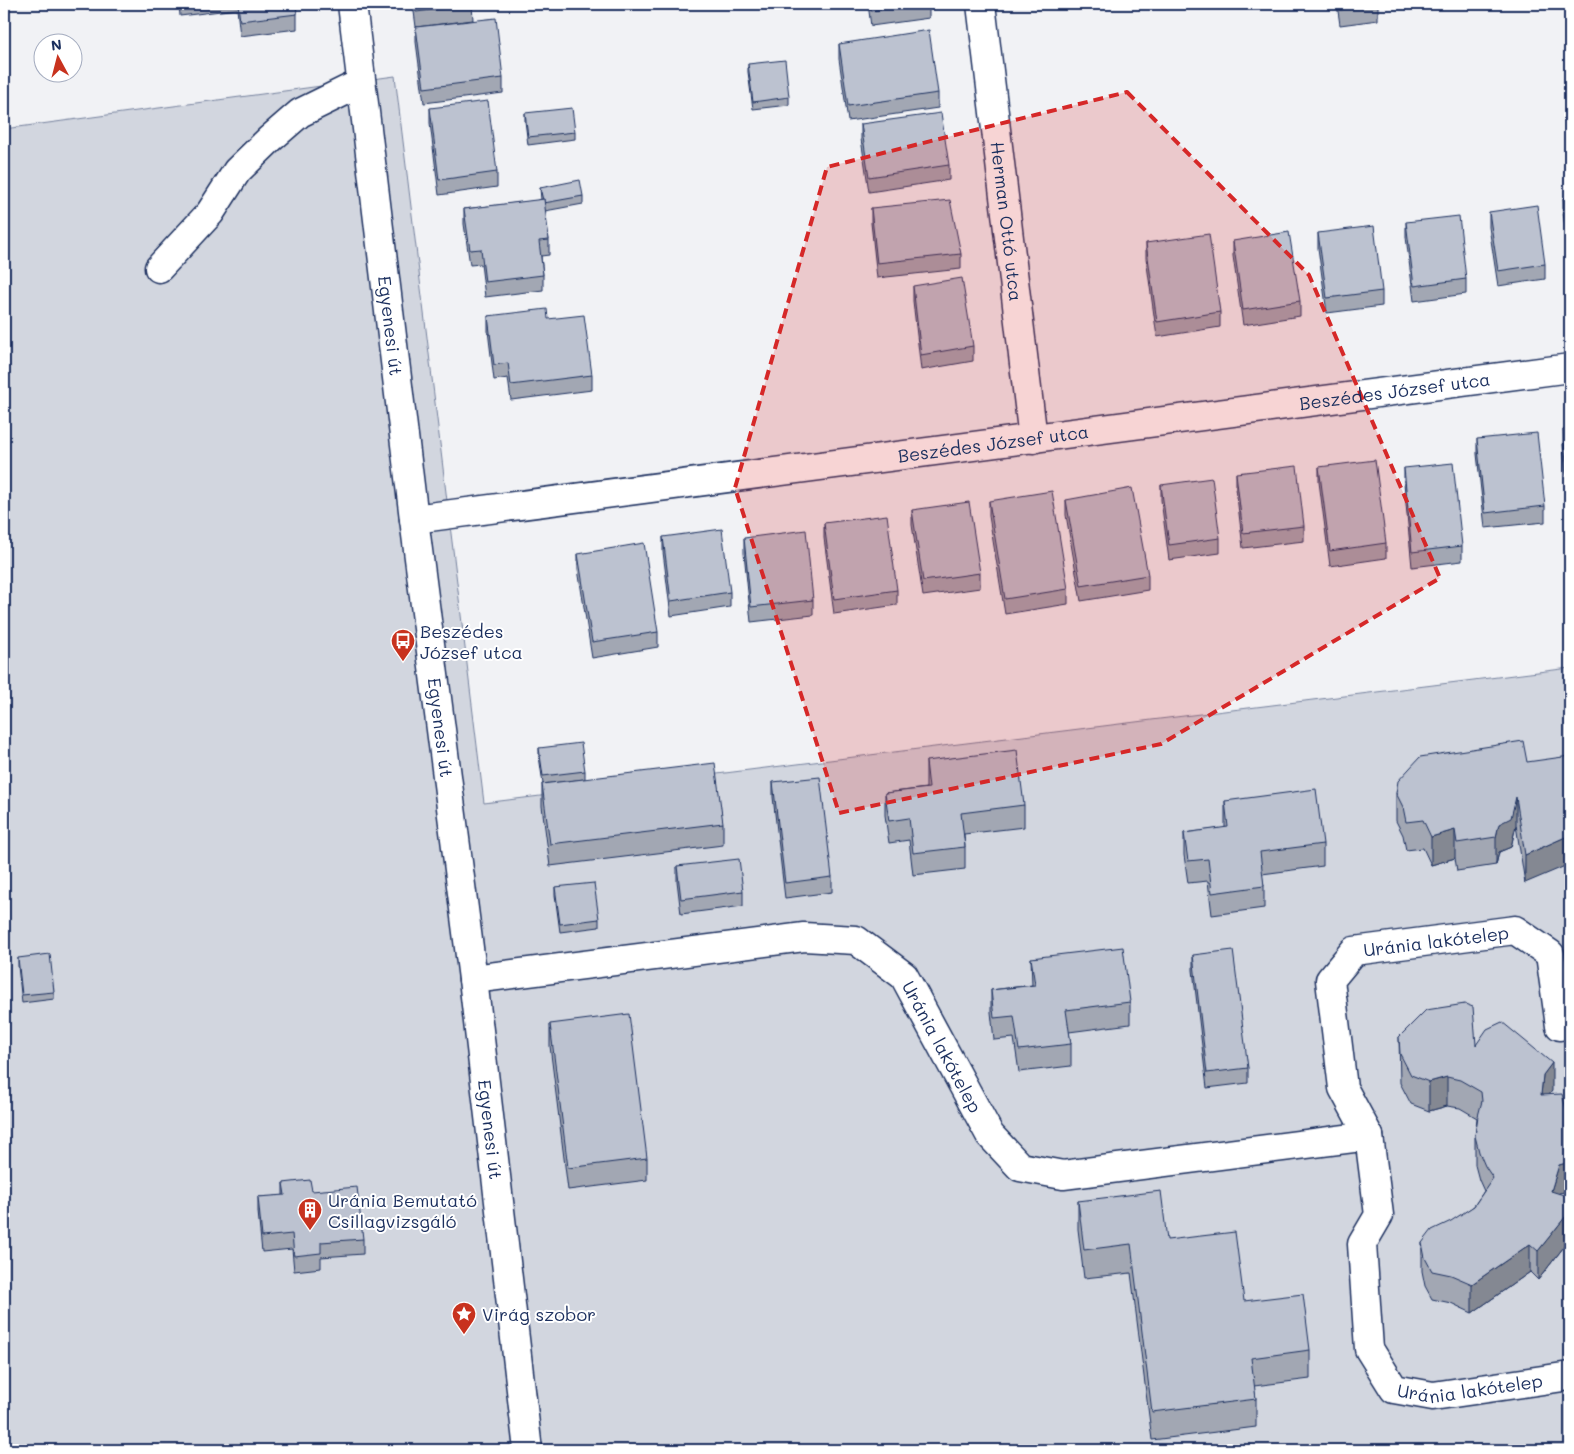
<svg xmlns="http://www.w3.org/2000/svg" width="1574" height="1454" font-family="Mali,sans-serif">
	<rect width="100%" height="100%" fill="#f1f2f5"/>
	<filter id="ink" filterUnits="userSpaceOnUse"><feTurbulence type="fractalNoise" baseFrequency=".02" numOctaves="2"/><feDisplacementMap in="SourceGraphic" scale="10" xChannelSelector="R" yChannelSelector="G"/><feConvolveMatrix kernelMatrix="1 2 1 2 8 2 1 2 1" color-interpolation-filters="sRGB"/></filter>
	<g filter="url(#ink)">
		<path fill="#d2d6df" stroke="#76829e" d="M395 76 484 803 1570 668V1450H4V129Z"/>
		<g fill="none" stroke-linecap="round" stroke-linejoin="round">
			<defs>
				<g id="street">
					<path id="s1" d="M981 4 1033 439"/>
					<path d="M159 268 210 213 237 171 270 139 300 113 361 83"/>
					<path id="s2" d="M414 519 1570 368"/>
					<path id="s3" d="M473 979 804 937 856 940 904 976 990 1135 1020 1167 1063 1175 1369 1136"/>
					<path id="s4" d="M1560 1026 1550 954 1515 930 1354 951 1330 980 1343 1088 1369 1136 1379 1215 1362 1244 1369 1349 1394 1389 1433 1396 1570 1376"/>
				</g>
				<g id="secondary">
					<path id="s5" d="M352 4 414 519 473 979 528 1450"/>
				</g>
			</defs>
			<use href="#street" stroke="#1b2f5e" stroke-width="31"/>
			<use href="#secondary" stroke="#1b2f5e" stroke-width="31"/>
			<use href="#street" stroke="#fff" stroke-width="28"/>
			<use href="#secondary" stroke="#fff" stroke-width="28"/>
		</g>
		<g fill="#a2a7b3" stroke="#1b2f5e">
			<path d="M179 4H296L297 14V29L240 36 237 9 180 16Z"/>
			<path d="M413 4H472L473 20 416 27Z"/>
			<path d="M868 4H929V18L871 26Z"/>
			<path d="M1337 4H1378V20L1340 25Z"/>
			<path d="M416 27 503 78V93L424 103 416 42Z"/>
			<path d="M839 44 938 93V108L848 121 839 59Z"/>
			<path d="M748 64 789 97V105L753 109 748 72Z"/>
			<path d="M430 108 497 172V187L439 195 430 123Z"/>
			<path d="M525 113 575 132V139L528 145 525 121Z"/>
			<path d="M861 124 949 165V180L869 192 861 139Z"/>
			<path d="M540 188 583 196V204L545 211 549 240V255L541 256 543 275V290L485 297 481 264 470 265 464 224V209L541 200Z"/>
			<path d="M1570 197V260L1563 213V198Z"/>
			<path d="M871 208 961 254V269L877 278 871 223Z"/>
			<path d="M1489 212 1545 264V279L1498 286 1489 227Z"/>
			<path d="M1406 222 1466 279V294L1414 301 1406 237Z"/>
			<path d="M1318 233 1382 291V306L1327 313 1318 248Z"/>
			<path d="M1233 241 1300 301V316L1243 325 1233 256Z"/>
			<path d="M1146 243 1220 312V327L1157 337 1146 258Z"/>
			<path d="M913 286 973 346V361L921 370 913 301Z"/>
			<path d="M488 316 548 319 592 375V390L511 400 508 378 494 380 488 331Z"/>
			<path d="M1570 429V517L1563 445V430Z"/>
			<path d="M1477 439 1545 506V522L1485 528 1477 454Z"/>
			<path d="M1319 467 1386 543V558L1330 566 1319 482Z"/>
			<path d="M1404 468 1462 546V561L1412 567 1404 483Z"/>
			<path d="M1236 473 1304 526V541L1243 548 1236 488Z"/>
			<path d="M1161 485 1220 538V553L1169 560 1161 500Z"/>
			<path d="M1066 500 1148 575V590L1081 601 1066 515Z"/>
			<path d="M989 501 1068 589V604L1005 614 989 516Z"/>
			<path d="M912 510 980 573V588L923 596 912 525Z"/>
			<path d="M824 523 897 590V605L834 614 824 538Z"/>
			<path d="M663 537 730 592V607L671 616 663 552Z"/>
			<path d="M744 538 813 600V615L751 622 744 553Z"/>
			<path d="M578 554 658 632V647L592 658 578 569Z"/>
			<path d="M539 748 585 771V779L543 784 539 756Z"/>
			<path d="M926 761 1024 805V827L964 834 965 847V869L913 875 909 840 889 843 885 815V793L926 788Z"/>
			<path d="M1527 762 1525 883 1516 825 1511 847 1499 852 1496 865 1457 871 1455 858 1431 865 1423 848 1406 850 1403 835 1396 821V793Z"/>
			<path d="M773 782 832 877V892L785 898 773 797Z"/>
			<path d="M542 784 723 823V845L550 866 542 806Z"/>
			<path d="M1225 801 1323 844V866L1262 874 1264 886V908L1212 915 1208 881 1188 883 1184 855V833L1225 828Z"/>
			<path d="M677 866 743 891V906L681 914 677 881Z"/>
			<path d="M555 887 599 919V927L560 932 555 895Z"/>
			<path d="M1193 955 1248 1068V1083L1207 1088 1193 970Z"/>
			<path d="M18 958 54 992V999L22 1003 18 966Z"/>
			<path d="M1031 958 1130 1002V1024L1069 1032 1071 1044V1066L1019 1072 1014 1038 994 1040 991 1012V990L1032 985Z"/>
			<path d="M550 1024 647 1158V1180L568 1190 550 1046Z"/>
			<path d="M1399 1037 1476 1045 1552 1091 1549 1094 1559 1194 1570 1211V1239L1538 1280 1530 1272 1472 1313 1451 1303 1432 1299 1425 1286 1422 1271V1243L1474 1206 1484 1191 1479 1180 1475 1165V1136L1477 1118 1460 1108 1447 1106 1429 1111 1411 1104 1400 1083Z"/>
			<path d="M283 1183 312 1191 363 1239V1254L321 1257V1268L294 1271 292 1249 262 1252 258 1212V1197L283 1196Z"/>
			<path d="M1078 1201 1167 1240 1244 1301 1310 1350V1379L1254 1386 1256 1399V1427L1152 1440 1131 1273 1084 1278 1078 1229Z"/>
		</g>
		<g fill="#848892" stroke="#1b2f5e">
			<path d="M1516 797V825L1511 847 1499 852 1496 865V837L1499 824Z"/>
			<path d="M1455 830V858L1431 865V837Z"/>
			<path d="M1570 835V864L1525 883V855Z"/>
			<path d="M1552 1063V1091L1543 1103 1541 1095 1543 1075Z"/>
			<path d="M1447 1077V1106L1429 1111V1082Z"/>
			<path d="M1570 1162V1191L1559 1193 1551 1220V1191L1559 1165Z"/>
			<path d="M1570 1211V1239L1538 1280V1251Z"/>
			<path d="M1530 1244V1272L1472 1313V1284Z"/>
		</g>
		<g fill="#bcc2d0" stroke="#1b2f5e">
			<path d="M238 4H296L297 14 240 21Z"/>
			<path d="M415 4H472L473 5 416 12Z"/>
			<path d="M870 4H924L871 11Z"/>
			<path d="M1339 4H1378V5L1340 10Z"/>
			<path d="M496 18 503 78 424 88 416 27Z"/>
			<path d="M929 30 938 93 848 106 839 44Z"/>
			<path d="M785 60 789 97 753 102 748 64Z"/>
			<path d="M488 101 497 172 439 180 430 108Z"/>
			<path d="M572 108 575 132 528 137 525 113Z"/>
			<path d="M941 113 949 165 869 177 861 124Z"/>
			<path d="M580 180 583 196 544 203V199L543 200 540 188Z"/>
			<path d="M1570 197V245L1563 198Z"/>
			<path d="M544 199 549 240 539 241 543 275 485 282 481 249 470 250 464 209Z"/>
			<path d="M950 200 961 254 877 263 871 208Z"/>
			<path d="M1537 205 1545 264 1498 271 1489 212Z"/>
			<path d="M1459 216 1466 279 1414 286 1406 222Z"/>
			<path d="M1374 226 1382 291 1327 298 1318 233Z"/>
			<path d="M1289 232 1300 301 1243 310 1233 241Z"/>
			<path d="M1209 234 1220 312 1157 322 1146 243Z"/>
			<path d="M962 278 973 346 921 355 913 286Z"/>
			<path d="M547 309 548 319 584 315 592 375 511 385 508 363 494 365 488 316Z"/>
			<path d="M1570 429V502L1563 430Z"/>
			<path d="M1537 433 1545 506 1485 513 1477 439Z"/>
			<path d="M1375 460 1386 543 1330 551 1319 467Z"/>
			<path d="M1453 463 1462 546 1412 552 1404 468Z"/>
			<path d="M1297 466 1304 526 1243 533 1236 473Z"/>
			<path d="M1212 478 1220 538 1169 545 1161 485Z"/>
			<path d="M1132 488 1148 575 1081 586 1066 500Z"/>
			<path d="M1052 491 1068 589 1005 599 989 501Z"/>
			<path d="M969 502 980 573 923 581 912 510Z"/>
			<path d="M887 515 897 590 834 599 824 523Z"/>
			<path d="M722 529 730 592 671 601 663 537Z"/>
			<path d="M806 530 813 600 751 607 744 538Z"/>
			<path d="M644 543 658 632 592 642 578 554Z"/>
			<path d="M1523 741 1527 762 1570 756V835L1525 855 1516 797 1511 818 1499 824 1496 837 1457 843 1455 830 1431 837 1423 820 1406 822 1403 807 1396 793 1398 781 1420 757Z"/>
			<path d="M581 743 585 771 543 776 539 748Z"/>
			<path d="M1017 750 1024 805 961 813 965 847 913 853 909 818 889 821 885 793 929 788 926 761Z"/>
			<path d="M715 763 723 823 550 844 542 784Z"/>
			<path d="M820 777 832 877 785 883 773 782Z"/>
			<path d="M1316 789 1323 844 1260 852 1264 886 1212 893 1208 859 1188 861 1184 833 1228 827 1225 801Z"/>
			<path d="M739 859 743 891 681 899 677 866Z"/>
			<path d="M594 883 599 919 560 924 555 887Z"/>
			<path d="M1123 947 1130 1002 1066 1010 1071 1044 1019 1050 1014 1016 994 1018 991 990 1035 985 1031 958Z"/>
			<path d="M1233 950 1248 1068 1207 1073 1193 955Z"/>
			<path d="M50 954 54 992 22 995 18 958Z"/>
			<path d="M1465 1004 1473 1007 1476 1045 1487 1029 1502 1022 1552 1063 1543 1075 1541 1095 1562 1094 1570 1124V1162L1559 1165 1551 1191 1570 1197V1211L1538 1251 1530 1244 1472 1284 1451 1275 1432 1271 1425 1258 1422 1243 1432 1230 1451 1221 1474 1206 1493 1178 1485 1166 1479 1152 1475 1136 1478 1116 1482 1101 1481 1092 1460 1080 1447 1077 1429 1082 1411 1075 1400 1054 1399 1037 1426 1010Z"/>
			<path d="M629 1014 647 1158 568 1168 550 1024Z"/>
			<path d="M310 1180 312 1191 357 1187 363 1239 321 1242V1253L294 1256 292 1234 262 1237 258 1197 285 1195 283 1183Z"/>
			<path d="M1161 1191 1167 1240 1235 1232 1244 1301 1303 1294 1310 1350 1251 1358 1256 1399 1152 1412 1131 1244 1084 1250 1078 1201Z"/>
		</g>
	</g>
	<path fill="#d62828" fill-opacity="0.2" stroke="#d62828" stroke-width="4" stroke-dasharray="10 6" stroke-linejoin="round" d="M1127 92 1309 275 1440 578 1161 744 839 813 735 488 827 167Z"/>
	<defs>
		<symbol id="bus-pin" viewBox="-11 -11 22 30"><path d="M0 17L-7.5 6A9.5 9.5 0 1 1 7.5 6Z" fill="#c8321e" stroke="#fff"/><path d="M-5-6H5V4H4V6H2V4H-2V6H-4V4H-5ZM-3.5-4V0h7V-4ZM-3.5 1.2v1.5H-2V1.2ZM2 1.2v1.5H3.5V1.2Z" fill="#fff"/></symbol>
		<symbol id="building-pin" viewBox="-11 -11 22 30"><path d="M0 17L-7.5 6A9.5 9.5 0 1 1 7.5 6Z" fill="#c8321e" stroke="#fff"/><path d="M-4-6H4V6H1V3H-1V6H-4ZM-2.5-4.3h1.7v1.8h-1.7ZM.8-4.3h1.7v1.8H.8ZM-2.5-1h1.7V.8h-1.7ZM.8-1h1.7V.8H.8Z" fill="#fff"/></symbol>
		<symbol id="sight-pin" viewBox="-11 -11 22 30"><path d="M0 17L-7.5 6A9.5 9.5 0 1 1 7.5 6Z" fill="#c8321e" stroke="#fff"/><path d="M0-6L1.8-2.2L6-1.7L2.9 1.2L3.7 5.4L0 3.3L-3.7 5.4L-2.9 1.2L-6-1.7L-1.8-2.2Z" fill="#fff"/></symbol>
	</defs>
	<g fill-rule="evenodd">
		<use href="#bus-pin" x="389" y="627" width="28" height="38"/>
		<use href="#building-pin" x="296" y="1196" width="28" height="38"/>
		<use href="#sight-pin" x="450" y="1300" width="28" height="38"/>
	</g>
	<g text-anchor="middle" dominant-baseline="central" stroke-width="4" stroke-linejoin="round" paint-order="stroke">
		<g font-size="18" fill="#1b2f5e" stroke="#fff">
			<text stroke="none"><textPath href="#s1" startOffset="219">Herman Ottó utca</textPath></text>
			<text stroke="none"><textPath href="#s5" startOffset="324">Egyenesi út</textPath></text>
			<text stroke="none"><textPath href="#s2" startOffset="989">Beszédes József utca</textPath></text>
			<text stroke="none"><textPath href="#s2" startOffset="584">Beszédes József utca</textPath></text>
			<text stroke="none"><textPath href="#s5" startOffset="729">Egyenesi út</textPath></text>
			<text transform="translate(1436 941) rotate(-7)">Uránia lakótelep</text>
			<text stroke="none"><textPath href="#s3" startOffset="526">Uránia lakótelep</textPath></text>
			<text stroke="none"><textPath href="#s5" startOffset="1134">Egyenesi út</textPath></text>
			<text stroke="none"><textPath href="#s4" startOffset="821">Uránia lakótelep</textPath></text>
		</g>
		<g font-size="18" fill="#1b2f5e" stroke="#fff" text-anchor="start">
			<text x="420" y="631">Beszédes<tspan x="420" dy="21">József utca</tspan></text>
			<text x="328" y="1200">Uránia Bemutató<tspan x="328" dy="21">Csillagvizsgáló</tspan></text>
			<text x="482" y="1314">Virág szobor</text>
		</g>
	</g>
	<rect width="1574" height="1454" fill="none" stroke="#fff" stroke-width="20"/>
	<rect x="10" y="10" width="1554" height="1434" fill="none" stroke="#1b2f5e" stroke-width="2" filter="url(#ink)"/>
	<g transform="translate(58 58) rotate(353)"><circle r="24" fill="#ffffff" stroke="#a4acbf"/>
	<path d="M0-4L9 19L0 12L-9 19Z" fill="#c8321e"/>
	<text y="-8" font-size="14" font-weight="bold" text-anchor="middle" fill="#1b2f5e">N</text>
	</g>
</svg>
